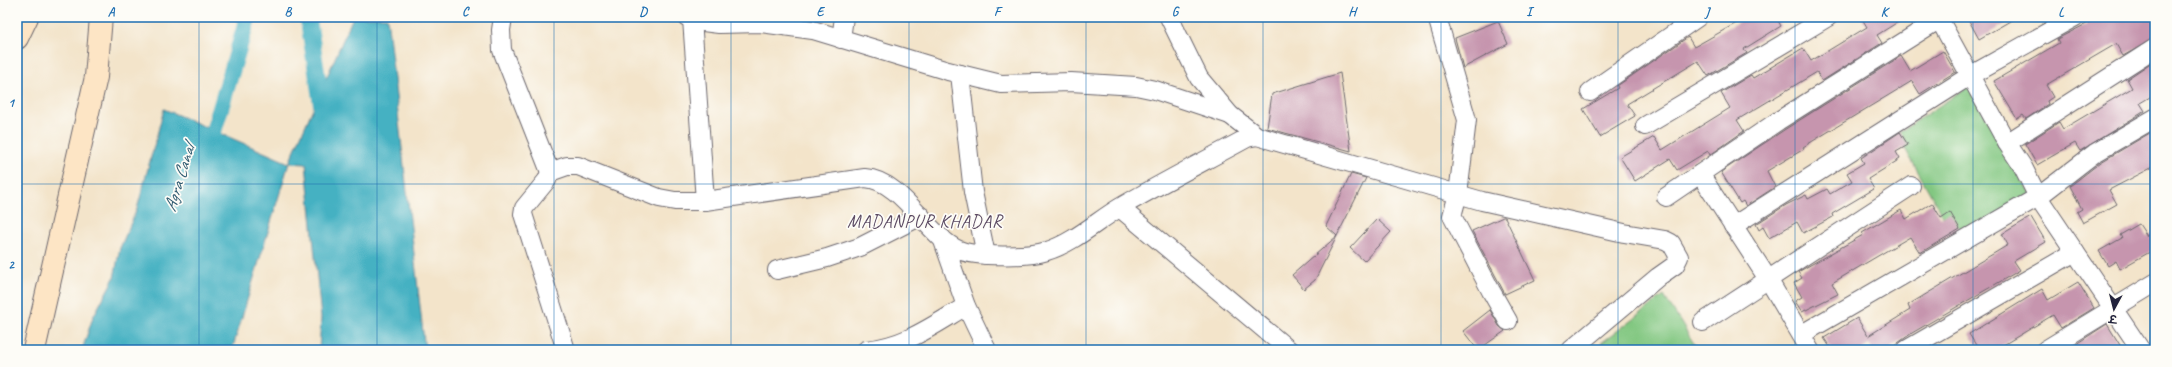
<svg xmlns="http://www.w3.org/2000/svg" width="2172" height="367" font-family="Caveat,'Playpen Sans Deva',sans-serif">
	<rect width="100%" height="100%" fill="#fdfcf7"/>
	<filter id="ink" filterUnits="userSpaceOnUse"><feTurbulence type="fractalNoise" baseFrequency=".025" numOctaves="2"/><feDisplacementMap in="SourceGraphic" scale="8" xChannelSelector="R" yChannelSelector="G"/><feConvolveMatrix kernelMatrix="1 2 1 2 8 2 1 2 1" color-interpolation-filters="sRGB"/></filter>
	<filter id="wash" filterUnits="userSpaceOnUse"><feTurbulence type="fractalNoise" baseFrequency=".012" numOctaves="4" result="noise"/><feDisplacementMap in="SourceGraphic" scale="16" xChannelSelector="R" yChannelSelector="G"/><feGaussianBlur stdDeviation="0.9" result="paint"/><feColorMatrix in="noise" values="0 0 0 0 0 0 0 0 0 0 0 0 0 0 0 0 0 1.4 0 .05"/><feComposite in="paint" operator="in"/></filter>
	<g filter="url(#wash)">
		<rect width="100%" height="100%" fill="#f3e4ca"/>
		<g fill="#82c781" stroke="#52745e">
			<path d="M1969 86 2031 195 1956 240 1897 134Z"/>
			<path d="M1664 296 1698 350H1609L1601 343Z"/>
		</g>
		<path fill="#45b1c2" stroke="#346a7e" d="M353 17H387L425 350H319L321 318 306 164 289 163 232 350H82L93 317 114 278 120 248 137 209 164 109 289 163Z"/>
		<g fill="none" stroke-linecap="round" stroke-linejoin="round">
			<g stroke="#45b1c2" stroke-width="17">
				<path d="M308 17 323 114"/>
				<path d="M207 153 248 17"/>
			</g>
		</g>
		<g id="blocks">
			<g fill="#c695ae">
				<path d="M1747 17H1776L1781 26 1744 49 1747 53 1708 76 1698 61 1627 104 1635 116 1600 137 1583 109 1618 88 1617 86 1688 37 1694 47Z"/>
				<path d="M1861 17H1906L1877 35 1882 43 1822 81 1817 72 1737 120 1744 131 1710 155 1708 151 1677 170 1670 159 1635 181 1620 157 1654 137 1662 150 1730 108 1721 93 1751 75 1753 78 1803 48 1811 61 1867 27Z"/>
				<path d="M1967 17H2017L1979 39Z"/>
				<path d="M2100 17H2152L2155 23V38L2123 56 2116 44 2046 85 2053 97 2047 101 2048 104 2026 119 2023 115 2017 119 1994 81 2059 43 2057 39Z"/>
				<path d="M1498 21 1508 44 1463 68 1455 38Z"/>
				<path d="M1943 51 1955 72 1920 94 1912 81 1803 147 1804 149 1767 171 1775 187 1746 206 1743 201 1740 203 1721 172 1784 130 1901 56 1910 71Z"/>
				<path d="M2155 60V94L2140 103 2145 111 2080 151 2075 143 2037 165 2025 144 2059 122 2063 129 2132 88 2127 79Z"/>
				<path d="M1340 73 1351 151 1267 128 1272 94Z"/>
				<path d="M2155 130V166L2109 190 2117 204 2083 223 2077 212 2082 209 2070 186 2101 162Z"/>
				<path d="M1900 132 1908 145 1896 152 1900 159 1868 179 1874 189 1832 214 1833 217 1803 233 1797 222 1769 238 1763 227 1759 230 1756 224 1786 205 1806 195 1808 199 1827 189 1830 194 1852 181 1847 173 1864 163 1861 158Z"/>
				<path d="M1351 174 1366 178 1315 280 1304 289 1292 275 1337 236 1326 226Z"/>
				<path d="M1932 203 1941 218 1950 212 1960 229 1920 253 1910 237 1832 283 1838 294 1802 312 1795 301 1802 297 1794 283 1802 278 1798 272 1863 235 1862 233 1901 210 1906 219Z"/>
				<path d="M1503 217H1505L1535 280 1505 294 1472 231Z"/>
				<path d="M2031 217 2046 242 2014 261 2020 270 1912 333 1888 350H1873L1869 345 1861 350H1832L1824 338 1857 318 1868 336 1910 310 1908 305 2008 245 2002 234Z"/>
				<path d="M1377 219 1391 232 1364 261 1350 248Z"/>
				<path d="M2139 224 2147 236 2155 232V249L2120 269 2116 261 2108 266 2099 251 2122 238 2120 235Z"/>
				<path d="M2078 282 2094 308 2061 328 2053 315 1995 350H1979L1969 334 2042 289 2048 300Z"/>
				<path d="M1490 310 1499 326 1505 331 1478 350 1463 331Z"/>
				<path d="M2107 324 2123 350H2075L2073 346Z"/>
			</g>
		</g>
	</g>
	<g filter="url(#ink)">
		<use href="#blocks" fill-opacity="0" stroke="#6b666d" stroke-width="1"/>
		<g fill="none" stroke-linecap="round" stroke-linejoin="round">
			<defs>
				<g id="minor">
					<path d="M503 17 501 30 502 50 550 172 547 180 524 208 523 214 566 350"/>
					<path d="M687 17 703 22 719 24 761 23 813 30 948 71 1001 84 1071 82 1136 86 1155 90 1230 115"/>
					<path d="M1169 17 1199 78 1230 115 1257 136 1482 201 1624 233 1665 240 1671 243 1679 257 1675 265 1658 277 1571 350"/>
					<path d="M1437 17 1467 120 1458 194 1452 216 1491 291 1508 321"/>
					<path d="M1938 17 2007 143 2023 167 2038 197 2141 350"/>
					<path d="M692 19 705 201"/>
					<path d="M841 39 844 17"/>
					<path d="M960 74 973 192 986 255"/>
					<path d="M1590 92 1698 17"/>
					<path d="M1645 126 1828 17"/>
					<path d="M2007 143 2155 48"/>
					<path d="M550 172 567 166H578L659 198 675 201H705L865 178C902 180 927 236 959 250 975 257 1030 257 1047 251 1073 243 1096 222 1119 208 1161 183 1205 161 1247 138L1257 136"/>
					<path d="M1700 174 1768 279 1810 350"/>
					<path d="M1666 197 1778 121 1943 17"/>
					<path d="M1120 208 1289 350"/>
					<path d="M1733 226 1971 75 2075 17"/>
					<path d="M942 238 966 306 987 350"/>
					<path d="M777 270 827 258 860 247 921 216"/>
					<path d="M1703 322 1911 186"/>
					<path d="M1802 334 2038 197 2095 153 2155 118"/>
					<path d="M866 350C906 346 932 326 966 306"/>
					<path d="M1906 350 2075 252"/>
					<path d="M2045 350 2155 283"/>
				</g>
				<g id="secondary">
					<path d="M17 38 27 17"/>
					<path d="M34 350 96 77 101 17"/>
				</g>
			</defs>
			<use href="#minor" stroke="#6b666d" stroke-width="20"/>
			<use href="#secondary" stroke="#6b666d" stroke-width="24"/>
			<use href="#minor" stroke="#fff" stroke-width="18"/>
			<use href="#secondary" stroke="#fde5c5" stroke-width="22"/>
		</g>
	</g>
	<path fill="none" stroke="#1f6fb2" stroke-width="1" stroke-opacity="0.55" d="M199 17V350M377 17V350M554 17V350M731 17V350M909 17V350M1086 17V350M1263 17V350M1441 17V350M1618 17V350M1795 17V350M1973 17V350M17 184H2155"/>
	<g text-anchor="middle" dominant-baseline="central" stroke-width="3.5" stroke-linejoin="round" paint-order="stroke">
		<g font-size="18" font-style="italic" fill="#305b71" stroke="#fdfcf7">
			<text transform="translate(179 178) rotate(-73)">Agra Canal</text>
		</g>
		<g font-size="18" letter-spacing="1" fill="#5b4a63" stroke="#fdfcf7">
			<text x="925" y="221">MADANPUR KHADAR</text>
		</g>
	</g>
	<rect width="2172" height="367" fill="none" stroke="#fdfcf7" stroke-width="44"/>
	<g transform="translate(2114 309) rotate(187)" stroke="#fdfcf7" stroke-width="3" paint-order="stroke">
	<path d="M0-3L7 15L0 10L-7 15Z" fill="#22223b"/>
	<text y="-6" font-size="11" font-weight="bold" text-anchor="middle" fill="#22223b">उ</text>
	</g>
	<rect x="22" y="22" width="2128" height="323" fill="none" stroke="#1f6fb2" stroke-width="1.5"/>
	<g font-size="13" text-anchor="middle" font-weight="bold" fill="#1f6fb2">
		<text x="111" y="16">A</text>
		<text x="288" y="16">B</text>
		<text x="465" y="16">C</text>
		<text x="643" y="16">D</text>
		<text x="820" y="16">E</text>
		<text x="997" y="16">F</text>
		<text x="1175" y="16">G</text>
		<text x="1352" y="16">H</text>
		<text x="1529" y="16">I</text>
		<text x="1707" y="16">J</text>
		<text x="1884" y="16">K</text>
		<text x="2061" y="16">L</text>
		<text x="11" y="107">1</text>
		<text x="11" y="269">2</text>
	</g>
</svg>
